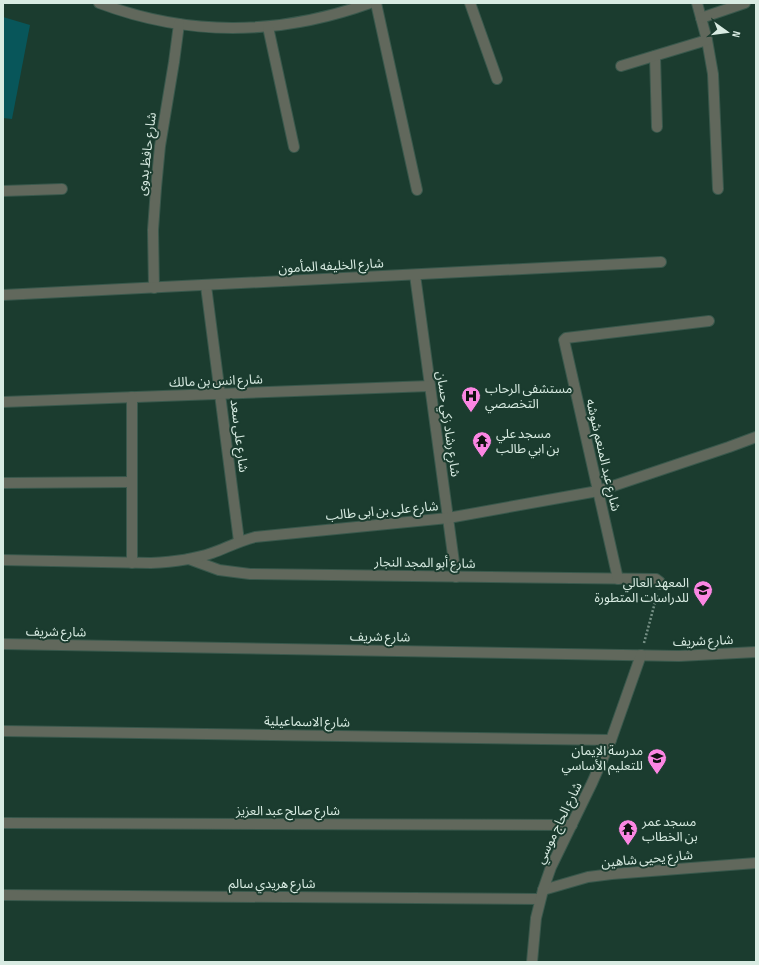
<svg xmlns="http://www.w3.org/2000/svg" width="759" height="965" font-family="'Sofia Sans Condensed','Noto Sans Arabic',sans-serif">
	<rect width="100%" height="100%" fill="#1b3c2f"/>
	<path fill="#08565a" d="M3 17 30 25 12 119 3 118Z"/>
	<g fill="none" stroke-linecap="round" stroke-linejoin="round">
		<defs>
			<g id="minor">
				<path d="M99 3C189 37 281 35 370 3"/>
				<path d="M376 3 417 190"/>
				<path d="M470 3 497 79"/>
				<path d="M697 3 707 40 713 74 718 189"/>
				<path d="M701 18 745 3"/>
				<path d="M268 27 294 147"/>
				<path d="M655 56 657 127"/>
				<path d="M621 66 707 40"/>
				<path d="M3 191 62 189"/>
				<path d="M415 275 456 577"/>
				<path d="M206 286 239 541"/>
				<path d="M154 288 153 230 156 188 160 146 174 62 179 24"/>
				<path d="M3 295 661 262"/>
				<path d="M3 402 430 386"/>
				<path d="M3 483 132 482"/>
				<path d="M189 559 219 570 250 574 656 579 660 582V584"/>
				<path d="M3 560 151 563C172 562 192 560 212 553 226 548 239 541 255 537L448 518 598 491 729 447 756 437"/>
				<path d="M132 563V397"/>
				<path d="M618 579 564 340 566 338 709 321"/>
				<path d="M3 644 679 656 756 652"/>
				<path d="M3 731 611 740"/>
				<path d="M3 823 572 825"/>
				<path d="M543 890 588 877 612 874 756 863"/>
				<path d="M3 895 540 899"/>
				<path d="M532 962 536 918 543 890 551 867 592 783 611 740 641 655"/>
			</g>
		</defs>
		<use href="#minor" stroke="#39584c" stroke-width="12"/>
		<path stroke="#779186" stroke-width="2.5" stroke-dasharray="2 2" stroke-linecap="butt" d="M644 643 657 595"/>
		<use href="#minor" stroke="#61685c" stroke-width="10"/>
	</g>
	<defs>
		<symbol id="hospital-pin" viewBox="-11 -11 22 30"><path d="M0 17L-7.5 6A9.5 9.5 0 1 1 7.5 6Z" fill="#fc86e3" stroke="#1b3c2f"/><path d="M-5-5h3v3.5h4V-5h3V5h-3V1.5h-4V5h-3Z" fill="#111"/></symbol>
		<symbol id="temple-pin" viewBox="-11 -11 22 30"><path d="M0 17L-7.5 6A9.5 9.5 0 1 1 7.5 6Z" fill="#fc86e3" stroke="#1b3c2f"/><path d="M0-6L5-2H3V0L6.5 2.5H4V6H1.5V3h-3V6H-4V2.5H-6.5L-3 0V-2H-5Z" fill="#111"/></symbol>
		<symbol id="university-pin" viewBox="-11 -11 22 30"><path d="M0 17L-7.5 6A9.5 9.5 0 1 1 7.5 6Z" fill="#fc86e3" stroke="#1b3c2f"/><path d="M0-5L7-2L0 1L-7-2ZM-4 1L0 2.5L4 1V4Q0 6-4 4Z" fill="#111"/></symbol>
		<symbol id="school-pin" viewBox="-11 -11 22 30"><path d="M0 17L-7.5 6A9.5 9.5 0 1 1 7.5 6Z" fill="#fc86e3" stroke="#1b3c2f"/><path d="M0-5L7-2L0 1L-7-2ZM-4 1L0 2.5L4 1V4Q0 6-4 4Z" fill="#111"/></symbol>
	</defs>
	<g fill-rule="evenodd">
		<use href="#hospital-pin" x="460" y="385" width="22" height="30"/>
		<use href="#temple-pin" x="471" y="430" width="22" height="30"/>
		<use href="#university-pin" x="692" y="579" width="22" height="30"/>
		<use href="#school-pin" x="646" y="747" width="22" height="30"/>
		<use href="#temple-pin" x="617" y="818" width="22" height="30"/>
	</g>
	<g text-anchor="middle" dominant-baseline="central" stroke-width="4" stroke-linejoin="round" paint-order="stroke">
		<g font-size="13" fill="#d8ebe2" stroke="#1b3c2f">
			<text transform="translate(147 154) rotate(-83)">شارع حافظ بدوى</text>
			<text transform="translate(331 266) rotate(-3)">شارع الخليفه المأمون</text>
			<text transform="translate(216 381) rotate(-2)">شارع انس بن مالك</text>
			<text transform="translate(448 424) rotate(82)">شارع رشاد زكي حسان</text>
			<text transform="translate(239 436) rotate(83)">شارع على سعد</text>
			<text transform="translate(603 455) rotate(77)">شارع عبد المنعم شوشه</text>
			<text transform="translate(382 511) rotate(-5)">شارع على بن ابى طالب</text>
			<text transform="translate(425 563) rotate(1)">شارع أبو المجد النجار</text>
			<text transform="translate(56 632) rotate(1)">شارع شريف</text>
			<text transform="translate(380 637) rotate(1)">شارع شريف</text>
			<text transform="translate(703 641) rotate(-2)">شارع شريف</text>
			<text transform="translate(307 722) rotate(1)">شارع الاسماعيلية</text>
			<text x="288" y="811">شارع صالح عبد العزيز</text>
			<text transform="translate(559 823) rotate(-64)">شارع الحاج موسي</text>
			<text transform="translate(647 859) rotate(-5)">شارع يحيى شاهين</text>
			<text x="272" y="884">شارع هريدي سالم</text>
		</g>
		<g font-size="13" fill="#d8ebe2" stroke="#1b3c2f" text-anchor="start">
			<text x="485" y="389">مستشفى الرحاب<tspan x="485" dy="15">التخصصي</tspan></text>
			<text x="496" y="434">مسجد علي<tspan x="496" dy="15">بن ابي طالب</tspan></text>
			<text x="689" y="583" text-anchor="end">المعهد العالي<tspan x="689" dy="15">للدراسات المتطورة</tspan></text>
			<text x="643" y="751" text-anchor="end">مدرسة الإيمان<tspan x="643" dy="15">للتعليم الأساسي</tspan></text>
			<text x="642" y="822">مسجد عمر<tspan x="642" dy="15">بن الخطاب</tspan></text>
		</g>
	</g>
	<rect width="759" height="965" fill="none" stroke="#d8ebe2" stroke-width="8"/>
	<g transform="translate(727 32) rotate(104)" stroke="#1b3c2f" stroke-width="3" paint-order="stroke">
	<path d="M0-3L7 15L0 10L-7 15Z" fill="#d8ebe2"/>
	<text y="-6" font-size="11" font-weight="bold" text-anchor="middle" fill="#d8ebe2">N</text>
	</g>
</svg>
